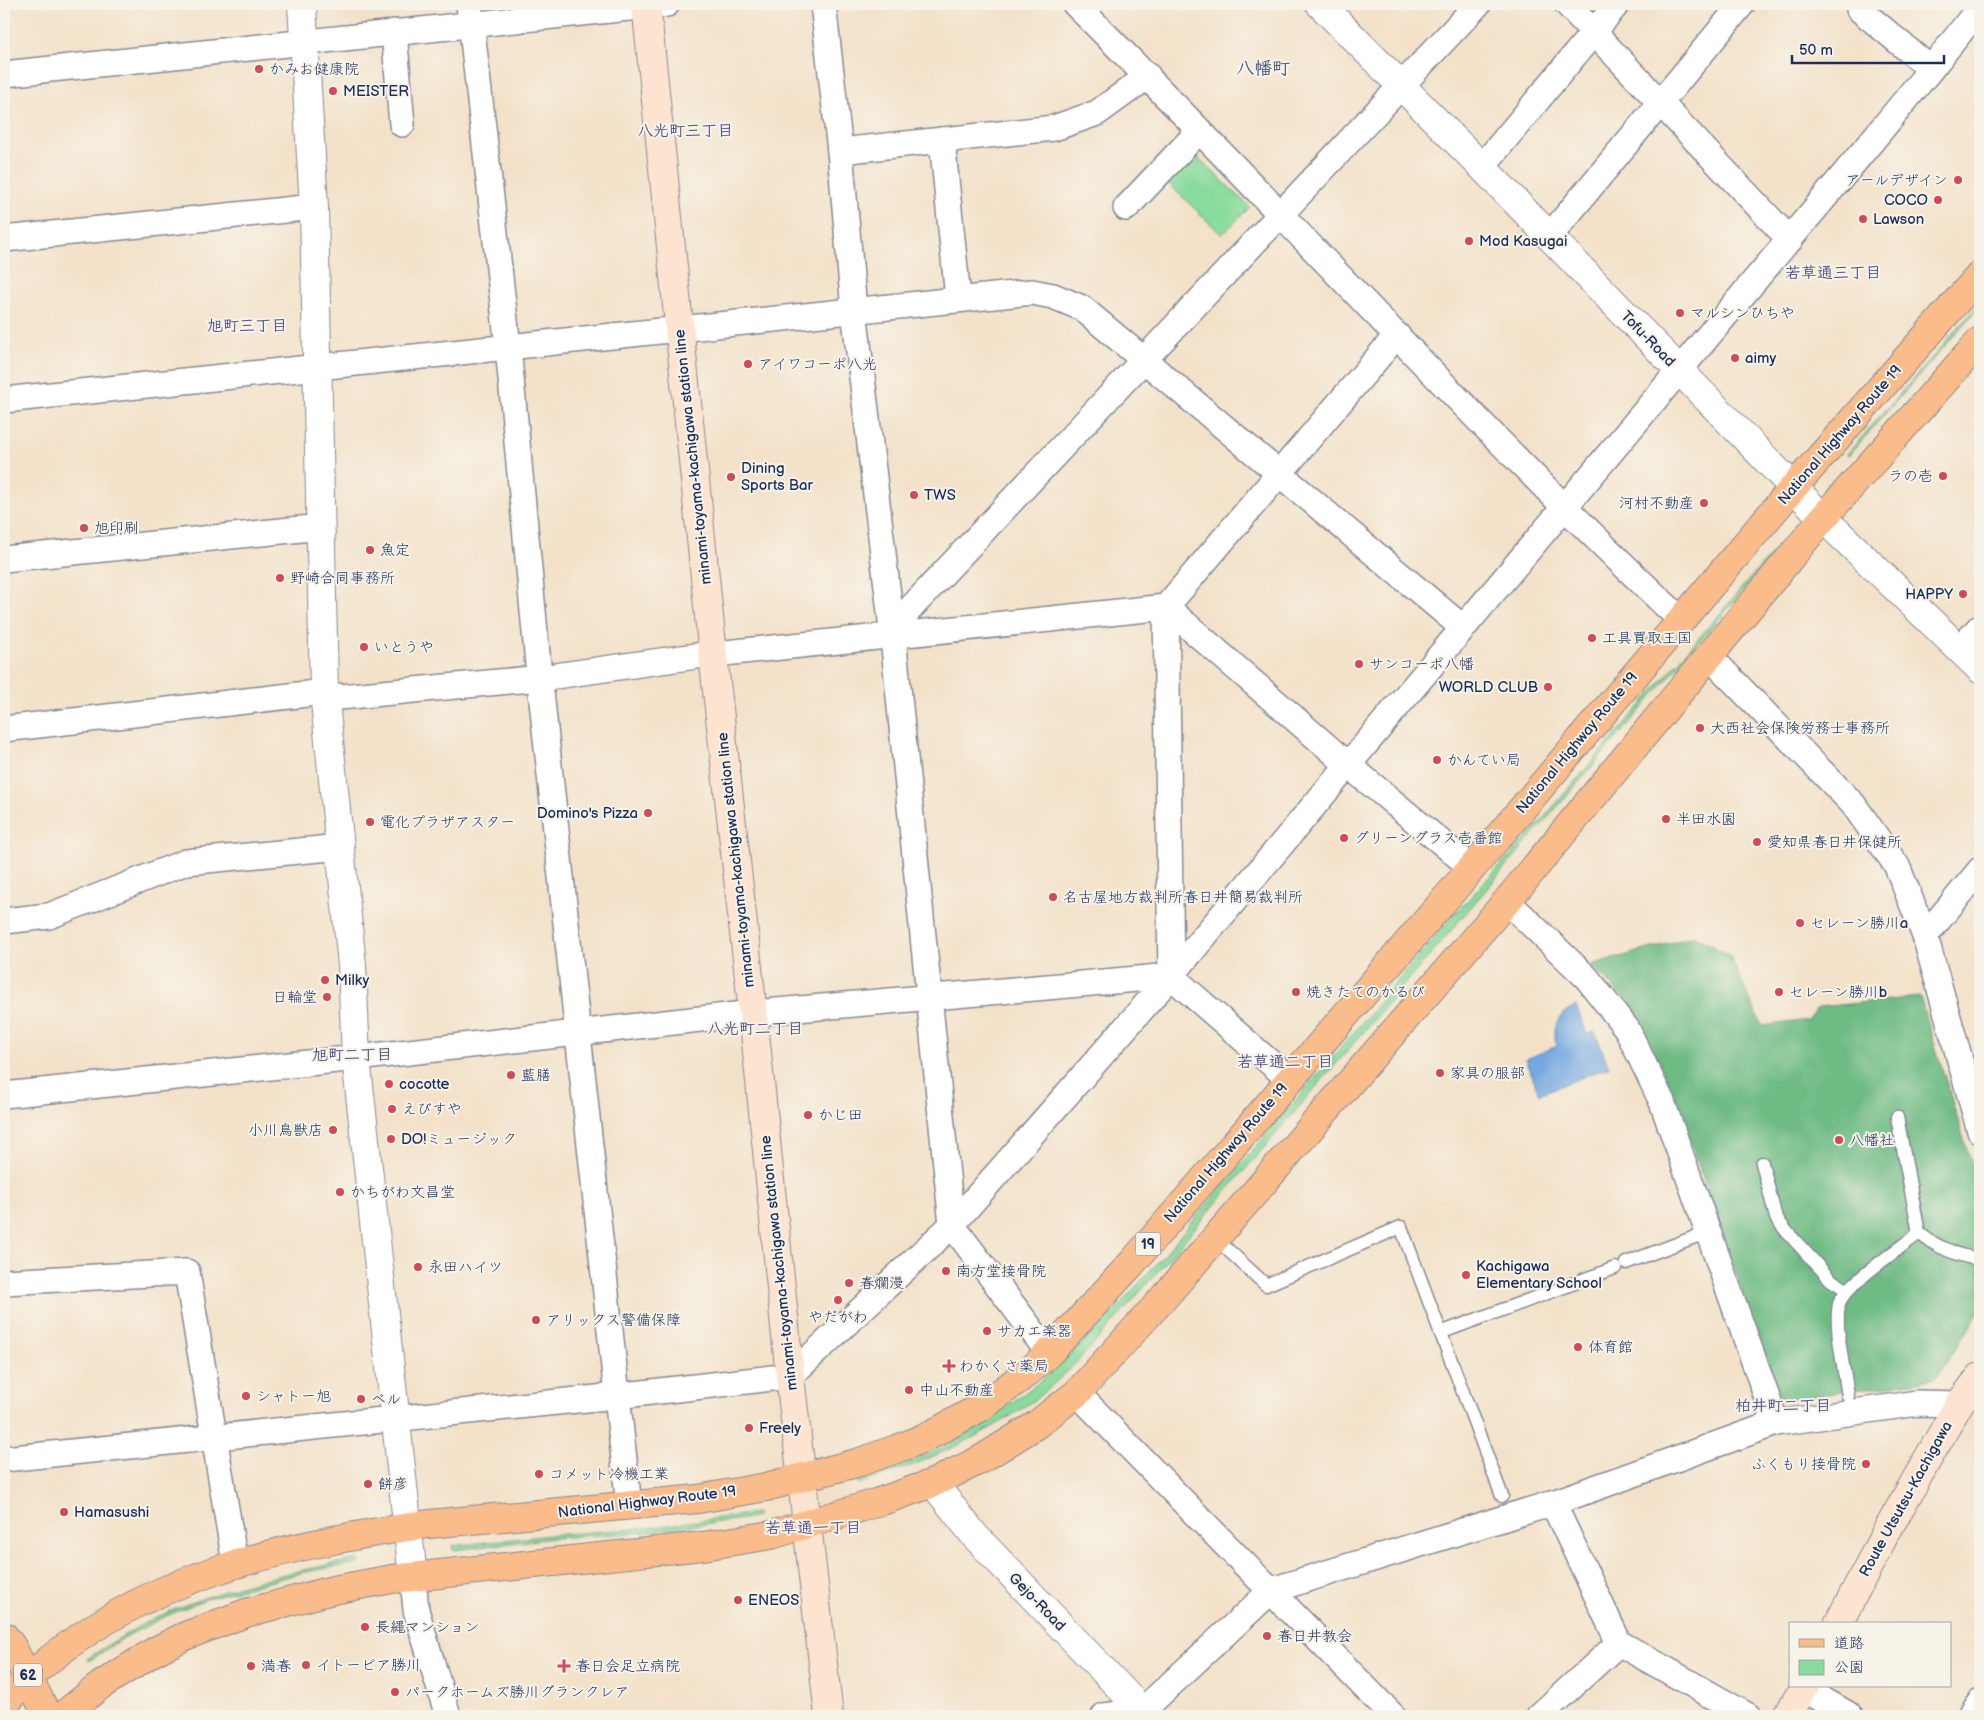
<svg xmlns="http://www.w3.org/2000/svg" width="1984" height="1720" font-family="'Balsamiq Sans','Klee One',sans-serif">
	<rect width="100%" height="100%" fill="#f7f3e8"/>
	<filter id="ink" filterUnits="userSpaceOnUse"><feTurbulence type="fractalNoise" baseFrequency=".02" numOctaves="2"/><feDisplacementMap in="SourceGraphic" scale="10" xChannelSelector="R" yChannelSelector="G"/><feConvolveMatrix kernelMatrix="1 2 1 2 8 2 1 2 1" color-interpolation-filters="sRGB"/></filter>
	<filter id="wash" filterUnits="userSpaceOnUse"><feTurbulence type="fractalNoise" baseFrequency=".0096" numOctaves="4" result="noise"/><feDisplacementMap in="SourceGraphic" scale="20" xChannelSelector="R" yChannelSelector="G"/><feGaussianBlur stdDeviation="1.12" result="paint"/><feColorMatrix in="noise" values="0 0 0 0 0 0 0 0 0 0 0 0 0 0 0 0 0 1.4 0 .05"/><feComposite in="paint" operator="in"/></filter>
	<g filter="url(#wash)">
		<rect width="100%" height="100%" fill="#f3e2c9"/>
		<g fill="#88db9c" stroke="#52857d">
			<path d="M1192 152 1250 207 1222 235 1165 180Z"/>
			<path d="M1980 303V306L1849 455 1847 454Z"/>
			<path d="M1771 554 1774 555 1119 1316C1097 1340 1075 1366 1050 1387 1002 1429 919 1466 858 1484L857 1481 903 1465 941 1448 981 1425 1041 1381 1100 1327 1156 1264 1454 915 1536 827Z"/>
			<path d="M756 1513V1517L645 1532 553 1538 453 1550 452 1546 551 1535 646 1528Z"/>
			<path d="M358 1559 359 1563 305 1572 208 1598 164 1617 125 1637 89 1661 87 1659C113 1642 138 1625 166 1613 228 1586 292 1571 358 1559Z"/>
		</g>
		<path fill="#6ebb84" stroke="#447571" d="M1695 936 1730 956 1762 1026 1808 1020 1818 1007 1920 997 1980 1191V1311L1939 1374 1933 1379 1780 1401 1675 1097 1641 1024 1623 997 1591 965Z"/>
		<path fill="#75a8e1" stroke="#486ca0" d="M1576 1006 1587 1034 1595 1032 1609 1067 1539 1094 1526 1059 1557 1046C1551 1029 1558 1012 1576 1006Z"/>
	</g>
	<g filter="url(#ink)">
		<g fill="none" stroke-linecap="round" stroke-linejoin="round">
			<defs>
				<g id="service">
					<path d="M1897 1117 1919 1233C1934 1246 1960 1257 1980 1259"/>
					<path d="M1762 1163 1776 1218 1787 1232 1831 1280 1847 1290"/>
					<path d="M1215 1238 1266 1285 1401 1227 1502 1496"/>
					<path d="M1626 1263 1708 1232"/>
					<path d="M1440 1333 1615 1268"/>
					<path d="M1848 1396C1845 1373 1834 1326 1839 1304 1843 1286 1902 1247 1919 1233"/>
				</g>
				<g id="minor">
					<path d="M469 4 508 347 538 664 629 1506"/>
					<path d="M823 4 840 151 854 310 893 637 952 1225 1049 1353"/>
					<path d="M1075 4C1279 207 1471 422 1681 620"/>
					<path d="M1567 4 1790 240"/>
					<path d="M1859 4V9L1931 69"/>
					<path d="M394 32 402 124"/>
					<path d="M4 74 667 4"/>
					<path d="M942 140 958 298"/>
					<path d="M840 151 1054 128 1097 113 1148 76"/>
					<path d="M1482 167 1617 4"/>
					<path d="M1126 208 1199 131"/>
					<path d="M1549 237 1742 4"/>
					<path d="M4 239 314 207"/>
					<path d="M4 400 1032 292 1053 296 1082 308 1462 627"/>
					<path d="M4 559 321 527"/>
					<path d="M1166 607 1347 764 1472 868"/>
					<path d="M893 637 908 611 1478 4"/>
					<path d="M1960 649 1980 627"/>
					<path d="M1709 656 1853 804 1897 866 1925 936 1980 1131"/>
					<path d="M4 729 324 692 340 697 541 678 696 656 1166 607 1397 335"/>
					<path d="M1507 901 1587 978 1627 1029 1662 1102 1776 1423"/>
					<path d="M4 921 49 916 186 862 340 847"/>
					<path d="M1925 936 1980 870"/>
					<path d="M1171 976 1290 1080"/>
					<path d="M4 1095 356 1058 753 1013 1171 976C1344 768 1520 562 1693 354 1789 239 1888 125 1980 7"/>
					<path d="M4 1282 187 1272 235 1563"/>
					<path d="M1077 1393 1393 1716"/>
					<path d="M4 1459 616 1396 790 1376 952 1225 1171 976 1166 607"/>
					<path d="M1553 1503 1619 1643 1748 1716"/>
					<path d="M413 1577 416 1610 448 1716"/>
					<path d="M1804 1689 1851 1716"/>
					<path d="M1104 1716 1142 1711 1272 1590 1553 1503 1776 1423 1918 1403 1959 1404"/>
					<path d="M1539 1716 1619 1643"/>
					<path d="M1970 1716 1980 1702"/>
				</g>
				<g id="tertiary">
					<path d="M302 4 314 207 324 692 352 965 356 1058 413 1577"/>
					<path d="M1320 4 1482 167 1823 518 1980 669"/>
					<path d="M933 1483 975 1536 1147 1716"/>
				</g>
				<g id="secondary">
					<path d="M646 4 713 655 753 1013 790 1376 829 1716"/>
					<path d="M1838 1624 1884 1536 1959 1404 1980 1377"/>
					<path d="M1787 1716 1805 1686"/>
				</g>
				<path id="primary" d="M4 1636 11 1645 48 1716"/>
				<g id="trunk">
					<path d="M4 1705C12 1696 20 1686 29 1677 141 1575 285 1545 429 1524L698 1499 766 1487 860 1462 910 1444 934 1433 983 1406 1028 1372 1049 1353 1132 1263 1472 868 1793 488 1980 275"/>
					<path d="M62 1716 101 1685 155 1651 185 1636 246 1613 333 1590 392 1579 703 1546 771 1535 876 1503 933 1483 980 1460 1036 1425 1077 1393 1167 1294 1507 901 1823 518 1980 341"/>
				</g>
			</defs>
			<use href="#service" stroke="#878894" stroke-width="15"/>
			<use href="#minor" stroke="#878894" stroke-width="28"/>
			<use href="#tertiary" stroke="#878894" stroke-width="30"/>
			<use href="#secondary" stroke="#878894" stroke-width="30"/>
			<use href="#primary" stroke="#878894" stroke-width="30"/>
			<use href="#trunk" stroke="#878894" stroke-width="30"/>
			<use href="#service" stroke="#fff" stroke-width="12"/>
			<use href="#minor" stroke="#fff" stroke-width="25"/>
			<use href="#tertiary" stroke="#fff" stroke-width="28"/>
			<use href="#secondary" stroke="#fde4d1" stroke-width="28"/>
			<use href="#primary" stroke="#fabc8b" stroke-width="28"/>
			<use href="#trunk" stroke="#fabc8b" stroke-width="28"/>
		</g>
	</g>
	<g fill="#d1495b" stroke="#f7f3e8" stroke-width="2">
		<circle cx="259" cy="69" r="5"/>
		<circle cx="333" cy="91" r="5"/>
		<circle cx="1958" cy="180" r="5"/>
		<circle cx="1938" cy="200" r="5"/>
		<circle cx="1863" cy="219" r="5"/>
		<circle cx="1469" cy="241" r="5"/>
		<circle cx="1680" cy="313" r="5"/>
		<circle cx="1735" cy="358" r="5"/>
		<circle cx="748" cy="364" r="5"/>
		<circle cx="1943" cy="476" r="5"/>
		<circle cx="731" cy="477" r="5"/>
		<circle cx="914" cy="495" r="5"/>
		<circle cx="1704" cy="503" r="5"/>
		<circle cx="84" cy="528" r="5"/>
		<circle cx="370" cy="550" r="5"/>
		<circle cx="280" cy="578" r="5"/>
		<circle cx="1963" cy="594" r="5"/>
		<circle cx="1592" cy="638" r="5"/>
		<circle cx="364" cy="647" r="5"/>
		<circle cx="1359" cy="664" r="5"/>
		<circle cx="1548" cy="687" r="5"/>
		<circle cx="1700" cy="728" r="5"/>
		<circle cx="1437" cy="760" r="5"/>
		<circle cx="648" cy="813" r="5"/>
		<circle cx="1666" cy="819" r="5"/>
		<circle cx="370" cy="822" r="5"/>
		<circle cx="1344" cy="838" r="5"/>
		<circle cx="1757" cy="842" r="5"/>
		<circle cx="1053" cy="897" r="5"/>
		<circle cx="1800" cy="923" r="5"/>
		<circle cx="325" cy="980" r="5"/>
		<circle cx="1296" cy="992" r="5"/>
		<circle cx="1779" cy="992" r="5"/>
		<circle cx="327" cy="997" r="5"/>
		<circle cx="1440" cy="1073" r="5"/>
		<circle cx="511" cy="1075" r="5"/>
		<circle cx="389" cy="1084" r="5"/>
		<circle cx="392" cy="1109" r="5"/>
		<circle cx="808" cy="1115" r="5"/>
		<circle cx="333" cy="1130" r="5"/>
		<circle cx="391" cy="1139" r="5"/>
		<circle cx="1839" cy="1140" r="5"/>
		<circle cx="340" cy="1192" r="5"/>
		<circle cx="418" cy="1267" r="5"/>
		<circle cx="946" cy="1271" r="5"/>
		<circle cx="1466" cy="1275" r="5"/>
		<circle cx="849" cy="1283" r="5"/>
		<circle cx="838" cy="1300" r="5"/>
		<circle cx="536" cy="1320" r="5"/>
		<circle cx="987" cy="1331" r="5"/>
		<circle cx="1578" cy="1347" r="5"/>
		<path d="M946.5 1358.5h5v5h5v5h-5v5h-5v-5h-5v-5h5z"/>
		<circle cx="909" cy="1390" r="5"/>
		<circle cx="246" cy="1396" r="5"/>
		<circle cx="361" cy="1399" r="5"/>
		<circle cx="749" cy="1428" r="5"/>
		<circle cx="1866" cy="1464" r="5"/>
		<circle cx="539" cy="1474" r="5"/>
		<circle cx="368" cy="1484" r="5"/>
		<circle cx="64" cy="1512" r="5"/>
		<circle cx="738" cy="1600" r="5"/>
		<circle cx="365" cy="1627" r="5"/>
		<circle cx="1267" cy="1636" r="5"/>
		<circle cx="306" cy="1665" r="5"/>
		<circle cx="251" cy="1666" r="5"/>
		<path d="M561.5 1658.5h5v5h5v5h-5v5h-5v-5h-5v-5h5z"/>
		<circle cx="395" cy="1692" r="5"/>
	</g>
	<g text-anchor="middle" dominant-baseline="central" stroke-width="4" stroke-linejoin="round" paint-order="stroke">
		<g fill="#f7f3e8" stroke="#5d6a87" stroke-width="1">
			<rect x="1135.5" y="1232.5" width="25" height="23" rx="4"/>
			<rect x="14" y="1663.5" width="28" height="23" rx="4"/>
		</g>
		<g font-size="14" font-weight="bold" fill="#1b2f5e">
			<text x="1148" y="1244">19</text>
			<text x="28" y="1675">62</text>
		</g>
		<g font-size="15" fill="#1b2f5e" stroke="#f7f3e8" text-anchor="start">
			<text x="269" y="69">かみお健康院</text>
			<text x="343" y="91">MEISTER</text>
			<text x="1948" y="180" text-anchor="end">アールデザイン</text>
			<text x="1928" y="200" text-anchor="end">COCO</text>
			<text x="1873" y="219">Lawson</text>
			<text x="1479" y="241">Mod Kasugai</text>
			<text x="1690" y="313">マルシンひちや</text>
			<text x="1745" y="358">aimy</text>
			<text x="758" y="364">アイワコーポ八光</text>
			<text x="741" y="468">Dining<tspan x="741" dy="17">Sports Bar</tspan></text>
			<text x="1933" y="476" text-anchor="end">ラの壱</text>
			<text x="924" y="495">TWS</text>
			<text x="1694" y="503" text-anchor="end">河村不動産</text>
			<text x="94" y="528">旭印刷</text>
			<text x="380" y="550">魚定</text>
			<text x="290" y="578">野崎合同事務所</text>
			<text x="1953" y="594" text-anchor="end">HAPPY</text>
			<text x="1602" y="638">工具買取王国</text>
			<text x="374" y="647">いとうや</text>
			<text x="1369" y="664">サンコーポ八幡</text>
			<text x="1538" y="687" text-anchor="end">WORLD CLUB</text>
			<text x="1710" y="728">大西社会保険労務士事務所</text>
			<text x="1447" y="760">かんてい局</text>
			<text x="638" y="813" text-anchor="end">Domino's Pizza</text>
			<text x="1676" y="819">半田水園</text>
			<text x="380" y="822">電化プラザアスター</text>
			<text x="1354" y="838">グリーングラス壱番館</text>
			<text x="1767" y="842">愛知県春日井保健所</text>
			<text x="1063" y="897">名古屋地方裁判所春日井簡易裁判所</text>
			<text x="1810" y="923">セレーン勝川a</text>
			<text x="335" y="980">Milky</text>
			<text x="1306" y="992">焼きたてのかるび</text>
			<text x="1789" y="992">セレーン勝川b</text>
			<text x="317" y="997" text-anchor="end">日輪堂</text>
			<text x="1450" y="1073">家具の服部</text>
			<text x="521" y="1075">藍膳</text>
			<text x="399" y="1084">cocotte</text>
			<text x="402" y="1109">えびすや</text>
			<text x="818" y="1115">かじ田</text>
			<text x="323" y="1130" text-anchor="end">小川鳥獣店</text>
			<text x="401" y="1139">DO!ミュージック</text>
			<text x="1849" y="1140">八幡社</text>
			<text x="350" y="1192">かちがわ文昌堂</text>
			<text x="1476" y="1266">Kachigawa<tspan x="1476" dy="17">Elementary School</tspan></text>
			<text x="428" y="1267">永田ハイツ</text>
			<text x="956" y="1271">南方堂接骨院</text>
			<text x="859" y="1283">春爛漫</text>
			<text x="838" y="1317" text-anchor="middle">やだがわ</text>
			<text x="546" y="1320">アリックス警備保障</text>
			<text x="997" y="1331">サカエ楽器</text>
			<text x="1588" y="1347">体育館</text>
			<text x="959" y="1366">わかくさ薬局</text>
			<text x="919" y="1390">中山不動産</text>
			<text x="256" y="1396">シャトー旭</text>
			<text x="371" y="1399">ベル</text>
			<text x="759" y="1428">Freely</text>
			<text x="1856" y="1464" text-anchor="end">ふくもり接骨院</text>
			<text x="549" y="1474">コメット冷機工業</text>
			<text x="378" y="1484">餅彦</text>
			<text x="74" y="1512">Hamasushi</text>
			<text x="748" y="1600">ENEOS</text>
			<text x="375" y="1627">長繩マンション</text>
			<text x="1277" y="1636">春日井教会</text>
			<text x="316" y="1665">イトーピア勝川</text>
			<text x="261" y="1666">満春</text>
			<text x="575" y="1666">春日会足立病院</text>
			<text x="405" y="1692">パークホームズ勝川グランクレア</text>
		</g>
		<g font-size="15" fill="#1b2f5e" stroke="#f7f3e8">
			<text transform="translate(1648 339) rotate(46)">Tofu-Road</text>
			<text transform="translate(1840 435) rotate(-49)">National Highway Route 19</text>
			<text transform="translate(693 457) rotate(-96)">minami-toyama-kachigawa station line</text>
			<text transform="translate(1577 743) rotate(-50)">National Highway Route 19</text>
			<text transform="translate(736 860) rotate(-96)">minami-toyama-kachigawa station line</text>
			<text transform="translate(1226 1153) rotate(-49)">National Highway Route 19</text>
			<text transform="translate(779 1263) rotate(-96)">minami-toyama-kachigawa station line</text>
			<text transform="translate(1906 1499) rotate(-61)">Route Utsutsu-Kachigawa</text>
			<text transform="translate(647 1502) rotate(-7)">National Highway Route 19</text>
			<text transform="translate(1037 1602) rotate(46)">Gejo-Road</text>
		</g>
		<g font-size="16" font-weight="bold" fill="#545587" stroke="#f7f3e8">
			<text x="685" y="131">八光町三丁目</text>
			<text x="1833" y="273">若草通三丁目</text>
			<text x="247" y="326">旭町三丁目</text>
			<text x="755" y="1029">八光町二丁目</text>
			<text x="352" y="1055">旭町二丁目</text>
			<text x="1285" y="1062">若草通二丁目</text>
			<text x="1783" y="1406">柏井町二丁目</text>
			<text x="813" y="1528">若草通一丁目</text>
		</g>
		<g font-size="18" font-weight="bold" fill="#545587" stroke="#f7f3e8">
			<text x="1263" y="68">八幡町</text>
		</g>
	</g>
	<rect width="1984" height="1720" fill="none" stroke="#f7f3e8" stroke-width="20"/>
	<rect x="1789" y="1622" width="162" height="65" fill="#f7f3e8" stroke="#9fa5b1"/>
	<rect x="1799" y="1639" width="25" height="8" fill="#fabc8b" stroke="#9fa5b1"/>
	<text x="1834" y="1648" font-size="15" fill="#1b2f5e">道路</text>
	<rect x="1799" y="1660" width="25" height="15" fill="#88db9c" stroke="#9fa5b1"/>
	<text x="1834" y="1672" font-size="15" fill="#1b2f5e">公園</text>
	<path d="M1792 55v8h152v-8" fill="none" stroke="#1b2f5e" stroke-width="2.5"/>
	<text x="1799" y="55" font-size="15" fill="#1b2f5e" stroke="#f7f3e8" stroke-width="4" paint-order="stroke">50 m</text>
</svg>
